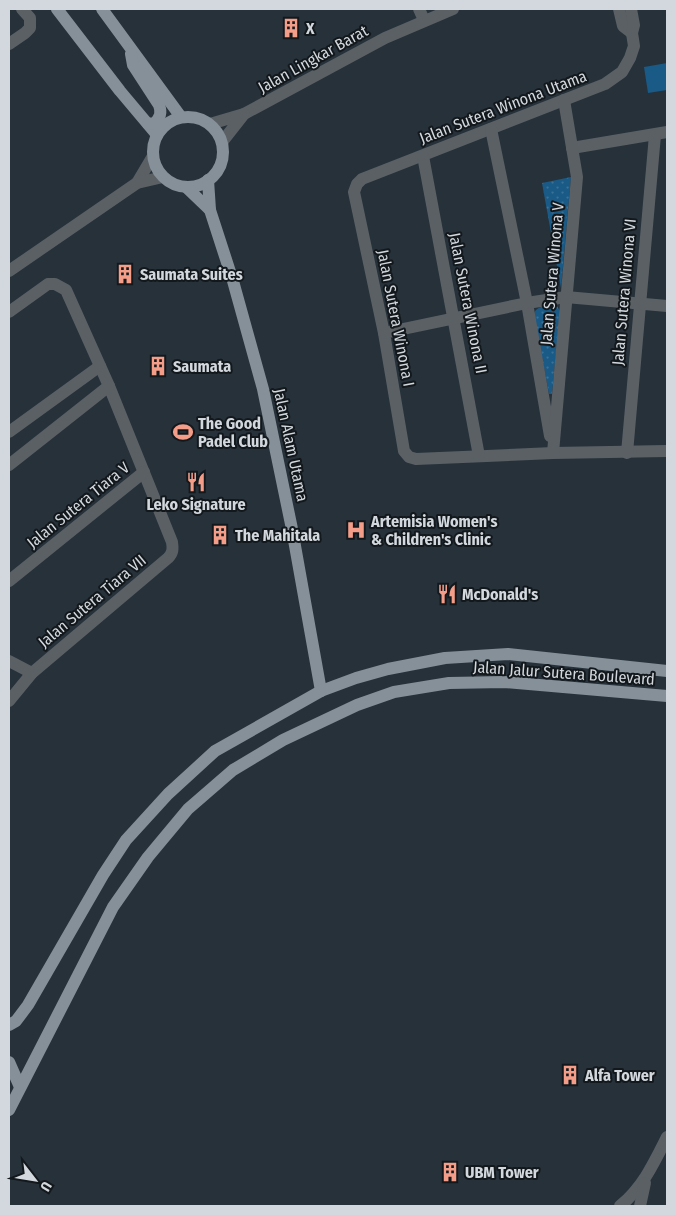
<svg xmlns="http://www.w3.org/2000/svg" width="676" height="1215" font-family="'Fira Sans Condensed',sans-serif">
	<defs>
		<pattern id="park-dots" width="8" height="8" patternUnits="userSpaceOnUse" patternTransform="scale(1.25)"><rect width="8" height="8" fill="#1a5a86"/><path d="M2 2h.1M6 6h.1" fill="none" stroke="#3a7197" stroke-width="1.8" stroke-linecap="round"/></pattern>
	</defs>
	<rect width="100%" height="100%" fill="#26313a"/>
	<path fill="#1a5a86" d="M667 63V90L648 93 644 67Z"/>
	<g fill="url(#park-dots)">
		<path d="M571 177 561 288 542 183Z"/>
		<path d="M554 305 557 306 560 311 552 394H549L534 315C535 306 546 306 554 305Z"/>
	</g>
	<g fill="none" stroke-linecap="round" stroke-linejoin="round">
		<g stroke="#5b6065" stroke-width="12">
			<path d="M419 9 424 20"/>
			<path d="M619 9 623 26 632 33"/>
			<path d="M631 9 634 25 632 33 634 46 630 58 622 72 605 84 362 179 357 184 354 192 384 333 404 451 409 457 416 459 553 453 667 451"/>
			<path d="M9 44 25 33 30 28V18L22 9"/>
			<path d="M210 124 244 114 385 38 453 9"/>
			<path d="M491 129 527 303 550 436"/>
			<path d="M222 142 244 114"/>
			<path d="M572 148 667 132"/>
			<path d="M423 156 479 456"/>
			<path d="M137 183 153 156"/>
			<path d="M9 271 137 183 163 177"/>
			<path d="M9 312 48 284H55L66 290 109 386 172 542C173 549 173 553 168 558L32 673 9 701"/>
			<path d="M384 333 527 303 566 297 667 306"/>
			<path d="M9 432 100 366"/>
			<path d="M553 453 577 177 564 100"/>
			<path d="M627 453 655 135"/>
			<path d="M9 465 109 386"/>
			<path d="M9 581 144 472"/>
			<path d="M9 661 32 673"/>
			<path d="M620 1206C643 1187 654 1163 667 1137"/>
			<path d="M640 1206 645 1183"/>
		</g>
		<g stroke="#859099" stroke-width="12">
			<path d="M57 9 120 91 157 135"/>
			<path d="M102 9 181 117"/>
			<path d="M131 54 133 65 159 105C162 113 160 117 155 123L148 124"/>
			<circle cx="188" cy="152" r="35"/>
			<path d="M208 180 210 210 233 281 263 389 292 529 321 691"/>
			<path d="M186 187 210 210"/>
			<path d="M9 1025 16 1021 28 1005 103 875 126 840 168 794 215 751 321 691 356 678 388 669 445 658 508 654 667 671"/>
			<path d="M9 1062 20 1087"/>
			<path d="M9 1110 113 907 148 857 188 809 233 770 283 740 357 705 394 692 449 683 504 682 667 696"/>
		</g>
	</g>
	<defs>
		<symbol id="building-bare" viewBox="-9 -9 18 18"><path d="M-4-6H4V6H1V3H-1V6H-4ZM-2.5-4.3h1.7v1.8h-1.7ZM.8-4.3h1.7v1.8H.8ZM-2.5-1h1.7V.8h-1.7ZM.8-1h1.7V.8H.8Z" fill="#f49e89" stroke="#13181c" stroke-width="2.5" paint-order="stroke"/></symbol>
		<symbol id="stadium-bare" viewBox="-9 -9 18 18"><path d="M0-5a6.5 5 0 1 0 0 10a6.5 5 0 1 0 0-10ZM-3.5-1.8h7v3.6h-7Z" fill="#f49e89" stroke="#13181c" stroke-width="2.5" paint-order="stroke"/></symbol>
		<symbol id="restaurant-bare" viewBox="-9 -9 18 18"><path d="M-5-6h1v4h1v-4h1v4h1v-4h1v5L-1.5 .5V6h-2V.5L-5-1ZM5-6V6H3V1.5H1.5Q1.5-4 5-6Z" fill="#f49e89" stroke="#13181c" stroke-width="2.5" paint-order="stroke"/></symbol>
		<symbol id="hospital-bare" viewBox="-9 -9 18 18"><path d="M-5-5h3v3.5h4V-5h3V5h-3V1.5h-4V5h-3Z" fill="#f49e89" stroke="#13181c" stroke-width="2.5" paint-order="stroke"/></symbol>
	</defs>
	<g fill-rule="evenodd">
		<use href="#building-bare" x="277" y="14" width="28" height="28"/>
		<use href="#building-bare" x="111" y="260" width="28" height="28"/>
		<use href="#building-bare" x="144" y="352" width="28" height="28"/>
		<use href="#stadium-bare" x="169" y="418" width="28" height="28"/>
		<use href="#restaurant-bare" x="182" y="468" width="28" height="28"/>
		<use href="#hospital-bare" x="342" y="516" width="28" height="28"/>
		<use href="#building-bare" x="206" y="521" width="28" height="28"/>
		<use href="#restaurant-bare" x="433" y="580" width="28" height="28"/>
		<use href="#building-bare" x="556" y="1061" width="28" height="28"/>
		<use href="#building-bare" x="436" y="1158" width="28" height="28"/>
	</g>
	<g text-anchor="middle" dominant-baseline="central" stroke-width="4" stroke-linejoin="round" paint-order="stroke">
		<g font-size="16" font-weight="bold" fill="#d2d8de" stroke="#13181c" text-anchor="start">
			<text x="306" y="28">X</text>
			<text x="140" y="274">Saumata Suites</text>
			<text x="173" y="366">Saumata</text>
			<text x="198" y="423">The Good<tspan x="198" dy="18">Padel Club</tspan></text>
			<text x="196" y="504" text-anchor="middle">Leko Signature</text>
			<text x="371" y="521">Artemisia Women's<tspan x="371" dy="18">&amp; Children's Clinic</tspan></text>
			<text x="235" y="535">The Mahitala</text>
			<text x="462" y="594">McDonald's</text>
			<text x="585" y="1075">Alfa Tower</text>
			<text x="465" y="1172">UBM Tower</text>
		</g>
		<g font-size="16" fill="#d2d8de" stroke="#13181c">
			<text transform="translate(313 59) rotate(-29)">Jalan Lingkar Barat</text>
			<text transform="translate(503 107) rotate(-21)">Jalan Sutera Winona Utama</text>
			<text transform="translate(552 274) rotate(-85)">Jalan Sutera Winona V</text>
			<text transform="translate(624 292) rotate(-85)">Jalan Sutera Winona VI</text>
			<text transform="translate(468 303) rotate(79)">Jalan Sutera Winona II</text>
			<text transform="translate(396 318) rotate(79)">Jalan Sutera Winona I</text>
			<text transform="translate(291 445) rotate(78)">Jalan Alam Utama</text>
			<text transform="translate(78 505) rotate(-39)">Jalan Sutera Tiara V</text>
			<text transform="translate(92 601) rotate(-40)">Jalan Sutera Tiara VII</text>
			<text transform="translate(564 673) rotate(4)">Jalan Jalur Sutera Boulevard</text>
		</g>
	</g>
	<rect width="676" height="1215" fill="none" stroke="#d2d8de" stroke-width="20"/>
	<g transform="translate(35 1180) rotate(121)" stroke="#13181c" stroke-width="4" paint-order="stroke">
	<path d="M0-4L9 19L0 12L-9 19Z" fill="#d2d8de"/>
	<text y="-8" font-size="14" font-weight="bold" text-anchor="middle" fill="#d2d8de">U</text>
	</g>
</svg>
